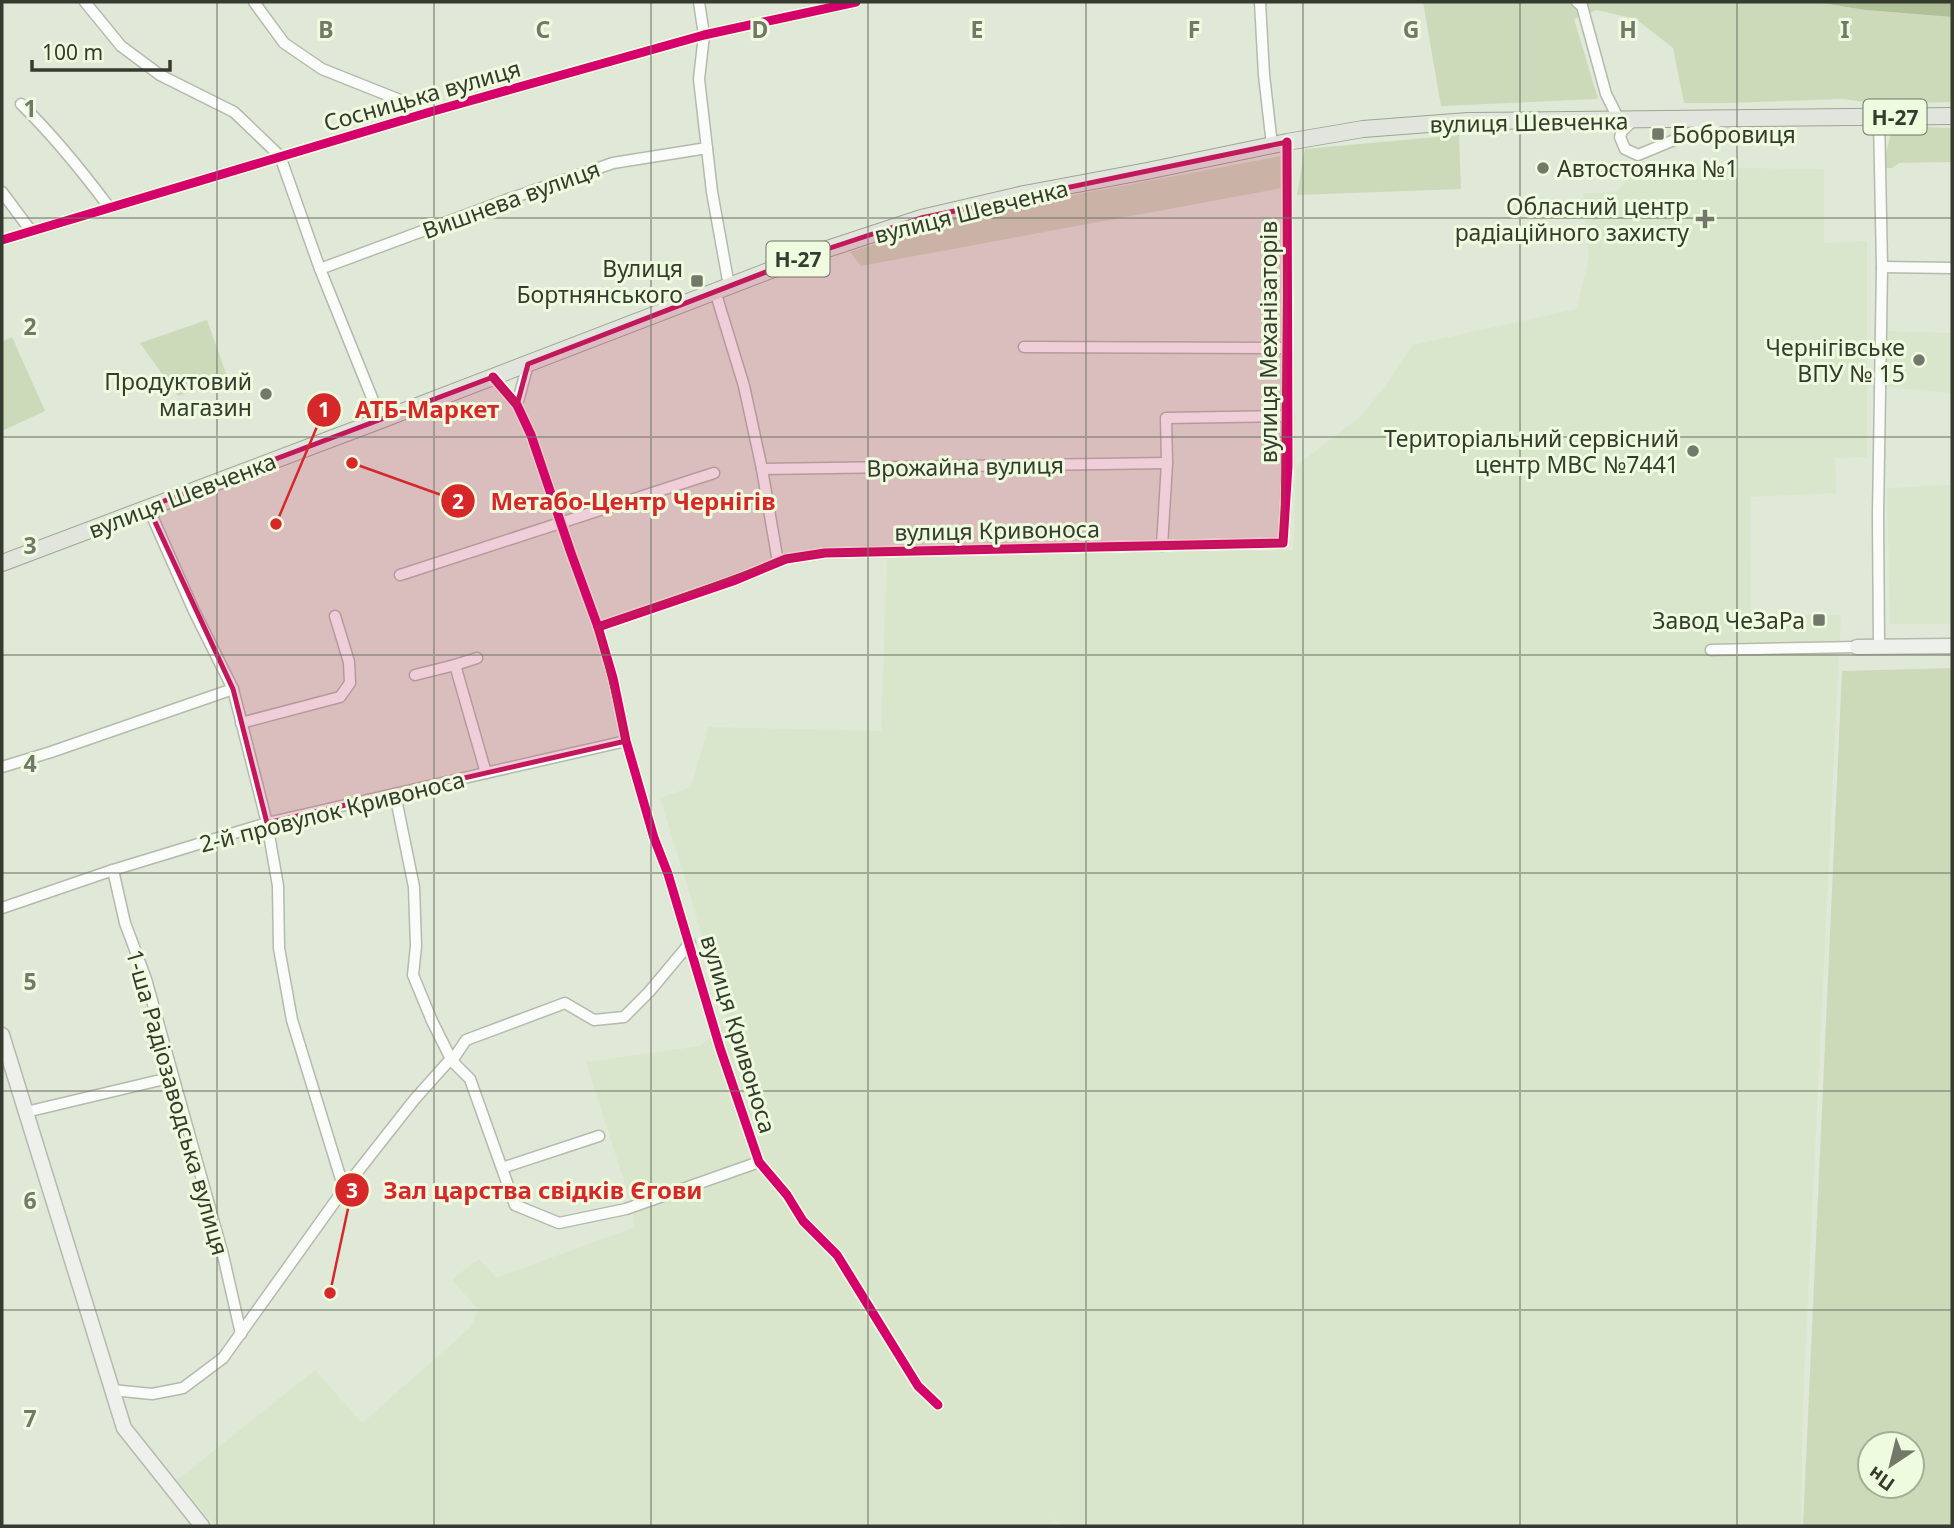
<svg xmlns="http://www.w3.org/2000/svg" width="1954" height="1528" font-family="'Noto Sans',sans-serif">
	<rect width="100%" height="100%" fill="#e0e8d7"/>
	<g fill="#dae6cb">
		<path d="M1638 167 1824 169V243L1867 241V457L1835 458 1836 493 1750 497 1751 614 1841 615 1803 1400 1801 1526H1061L1046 1515 1058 1526H215L177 1480 315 1370 362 1423 471 1327 478 1309 452 1280 455 1277 479 1259 496 1278 635 1227 631 1203 586 1062 700 1046 727 1023 688 888 660 798 691 787 708 727 881 731 887 558 1293 550 1296 466 1361 416 1383 389 1413 345 1576 309 1589 257 1583 194 1618 191Z"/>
		<path d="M1886 331 1952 333V393L1886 387Z"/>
		<path d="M1952 485V624H1890L1887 488Z"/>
	</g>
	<g fill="#ccdaba" fill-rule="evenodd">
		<path d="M1423 2H1816L1865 10 1952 17V102L1879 104 1843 99 1728 103H1684L1673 48 1636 19 1597 10 1574 19 1598 99 1441 106Z"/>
		<path d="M1893 126 1952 128V162L1899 163 1892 168H1882Z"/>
		<path d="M1459 135 1461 189 1297 195 1305 149Z"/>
		<path d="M1281 156V188L1272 190 861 266 850 252 966 215Z"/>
		<path d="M207 320 228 379 178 396 140 343Z"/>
		<path d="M12 337 45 411 2 431V342Z"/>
		<path d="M1952 668V1526H1803L1842 671ZM1912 1444V1486H1870V1444Z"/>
	</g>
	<path fill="#b0c19a" d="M1816 2H1952V17L1865 10Z"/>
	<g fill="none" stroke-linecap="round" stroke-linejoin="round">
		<defs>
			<g id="street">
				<path d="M85 2 121 46 160 75 234 112 280 156 320 269 381 420"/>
				<path d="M254 2 284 43 322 69 430 112"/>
				<path d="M699 2 704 35 699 79 712 192 729 286"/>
				<path d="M1260 2 1264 75 1272 145"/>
				<path d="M1577 2 1582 6 1606 94 1619 120"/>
				<path d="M21 104C54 136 82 171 109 207"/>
				<path d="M1635 119 1622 131 1620 137 1625 149 1638 155 1720 121"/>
				<path d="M2 192 31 231"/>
				<path d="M2 240 430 112 704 35 856 2"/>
				<path d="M1882 267 1952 268"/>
				<path d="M320 269 506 200 613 163 707 148"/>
				<path d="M715 291 744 386 762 469 778 562"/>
				<path d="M1024 347 1287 348"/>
				<path d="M493 377 517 405 531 435 571 553 598 627 613 678 626 741 654 838 668 874 720 1048 759 1162 787 1195 803 1221 837 1255 918 1386 938 1405"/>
				<path d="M517 405 528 364"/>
				<path d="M762 469 1167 463"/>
				<path d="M148 507 194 611 233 689 267 823 278 886 279 948 292 1020 344 1189"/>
				<path d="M1162 546 1167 463 1166 418 1288 416"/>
				<path d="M400 575 714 473"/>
				<path d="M598 627 733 581 786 559 825 553 1283 543 1288 466 1287 142"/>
				<path d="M1879 646 1878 516 1882 267 1879 117"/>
				<path d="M1711 650 1857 647"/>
				<path d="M455 665 477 658"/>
				<path d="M415 675 455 665 486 773"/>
				<path d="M241 723 340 697 350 683 349 662 335 616"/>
				<path d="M2 767 51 752 233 689"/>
				<path d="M395 794 414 887 416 946 413 975 432 1021 452 1061 470 1079 515 1205 559 1223 626 1209 759 1162"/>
				<path d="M113 870 125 923 146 979 223 1255 241 1334"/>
				<path d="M2 908 113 870 267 823 626 741"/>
				<path d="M26 1112 173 1077"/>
				<path d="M502 1168 599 1136"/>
				<path d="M112 1390 152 1394 183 1388 223 1358 344 1189 414 1100 447 1063 452 1061 466 1040 565 1003 594 1020 624 1017 649 992 690 943"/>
			</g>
			<g id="secondary">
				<path d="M1857 647 1952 646"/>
				<path d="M2 1035 124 1428 202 1526"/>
			</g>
			<path id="primary" d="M2 563 381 420 815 253 921 218 1024 194 1147 171 1287 142 1363 129 1468 121 1952 116"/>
		</defs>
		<use href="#street" stroke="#b4baad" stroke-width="13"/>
		<use href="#secondary" stroke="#b4baad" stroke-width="17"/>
		<use href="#primary" stroke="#9ea594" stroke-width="18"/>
		<use href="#street" stroke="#fafcf9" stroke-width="10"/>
		<use href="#secondary" stroke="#eef0eb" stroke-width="14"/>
		<use href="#primary" stroke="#e2e5dd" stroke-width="16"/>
		<defs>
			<g id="cycleway">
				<path d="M2 240 430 112 704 35 856 2"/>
				<path d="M493 377 517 405 531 435 571 553 598 627 613 678 626 741 654 838 668 874 720 1048 759 1162 787 1195 803 1221 837 1255 918 1386 938 1405"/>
				<path d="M598 627 733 581 786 559 825 553 1283 543 1288 466 1287 142"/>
			</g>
		</defs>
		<use href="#cycleway" stroke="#effbde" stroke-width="13"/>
		<use href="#cycleway" stroke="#d6006c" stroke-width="9"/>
	</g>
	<path fill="#c2185b" fill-opacity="0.2" stroke="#c2185b" stroke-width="5" stroke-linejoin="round" d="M1287 142 1283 543 825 553 786 559 598 627 626 741 267 823 233 689 148 507 493 377 517 405 528 364 815 253 921 218Z"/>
	<path fill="none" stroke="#72786a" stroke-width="2" stroke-opacity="0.55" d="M217 2V1526M434 2V1526M651 2V1526M868 2V1526M1086 2V1526M1303 2V1526M1520 2V1526M1737 2V1526M2 218H1952M2 437H1952M2 655H1952M2 873H1952M2 1091H1952M2 1310H1952"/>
	<g fill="#72786a" stroke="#effbde" stroke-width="2.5">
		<rect x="1651" y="127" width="14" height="14" rx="3.5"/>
		<circle cx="1543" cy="168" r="7"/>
		<path d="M1701.5 208.5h7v7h7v7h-7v7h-7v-7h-7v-7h7z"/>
		<rect x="690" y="274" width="14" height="14" rx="3.5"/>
		<circle cx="1919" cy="360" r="7"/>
		<circle cx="266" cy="394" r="7"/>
		<circle cx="1693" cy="451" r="7"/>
		<rect x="1812" y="613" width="14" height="14" rx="3.5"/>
	</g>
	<g text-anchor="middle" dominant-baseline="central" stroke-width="6" stroke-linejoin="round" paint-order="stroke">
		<g fill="#effbde" stroke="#6e7564" stroke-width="2">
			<rect x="1863.5" y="99.5" width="63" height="35" rx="5"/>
			<rect x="766.5" y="241.5" width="63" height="35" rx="5"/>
		</g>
		<g font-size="21" font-weight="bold" fill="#363b2f">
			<text x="1895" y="117">Н-27</text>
			<text x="798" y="259">Н-27</text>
		</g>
		<g font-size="23" fill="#363b2f" stroke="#effbde">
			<text transform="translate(422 95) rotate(-16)">Сосницька вулиця</text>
			<text transform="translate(1529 122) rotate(-1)">вулиця Шевченка</text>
			<text transform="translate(511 199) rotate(-20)">Вишнева вулиця</text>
			<text transform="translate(971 211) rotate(-14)">вулиця Шевченка</text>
			<text transform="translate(1268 342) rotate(-90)">вулиця Механізаторів</text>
			<text transform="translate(965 466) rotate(-1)">Врожайна вулиця</text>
			<text transform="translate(182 495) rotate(-21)">вулиця Шевченка</text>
			<text transform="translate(997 530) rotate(-1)">вулиця Кривоноса</text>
			<text transform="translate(332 811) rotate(-14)">2-й провулок Кривоноса</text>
			<text transform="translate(739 1034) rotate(73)">вулиця Кривоноса</text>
			<text transform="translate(178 1102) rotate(74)">1-ша Радіозаводська вулиця</text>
		</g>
		<g font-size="23" fill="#363b2f" stroke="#effbde" text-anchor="end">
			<text x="1672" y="134" text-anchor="start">Бобровиця</text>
			<text x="1557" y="168" text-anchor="start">Автостоянка №1</text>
			<text x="1689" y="206">Обласний центр<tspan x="1689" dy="26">радіаційного захисту</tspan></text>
			<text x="683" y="268">Вулиця<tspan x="683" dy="26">Бортнянського</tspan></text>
			<text x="1905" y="347">Чернігівське<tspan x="1905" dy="26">ВПУ № 15</tspan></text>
			<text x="252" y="381">Продуктовий<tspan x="252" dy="26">магазин</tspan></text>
			<text x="1679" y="438">Територіальний сервісний<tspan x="1679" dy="26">центр МВС №7441</tspan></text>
			<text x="1805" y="620">Завод ЧеЗаРа</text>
		</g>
	</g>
	<g font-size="23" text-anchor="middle" font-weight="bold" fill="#72786a" stroke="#effbde" stroke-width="6" stroke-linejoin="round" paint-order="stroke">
		<text x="326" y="38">B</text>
		<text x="543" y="38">C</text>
		<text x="760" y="38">D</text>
		<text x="977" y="38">E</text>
		<text x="1194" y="38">F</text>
		<text x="1411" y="38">G</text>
		<text x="1628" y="38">H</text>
		<text x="1845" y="38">I</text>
		<text x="30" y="117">1</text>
		<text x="30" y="335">2</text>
		<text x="30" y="554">3</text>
		<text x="30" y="772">4</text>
		<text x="30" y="990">5</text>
		<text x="30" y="1209">6</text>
		<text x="30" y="1427">7</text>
	</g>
	<path fill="none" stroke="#d62828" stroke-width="2.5" d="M276 524L324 410M352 463L458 501M330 1293L352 1190"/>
	<g fill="#d62828" stroke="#effbde" stroke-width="2.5">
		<circle cx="276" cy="524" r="7"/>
		<circle cx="352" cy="463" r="7"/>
		<circle cx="330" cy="1293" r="7"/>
		<circle cx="324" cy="410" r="18"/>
		<circle cx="458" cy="501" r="18"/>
		<circle cx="352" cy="1190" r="18"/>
	</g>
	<g font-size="21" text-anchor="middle" font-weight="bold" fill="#fff">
		<text x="324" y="417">1</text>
		<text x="458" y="509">2</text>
		<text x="352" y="1198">3</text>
	</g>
	<g font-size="24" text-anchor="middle" font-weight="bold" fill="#d62828" stroke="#effbde" stroke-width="6" stroke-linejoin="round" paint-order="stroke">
		<text x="427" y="418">АТБ-Маркет</text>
		<text x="633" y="510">Метабо-Центр Чернігів</text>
		<text x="543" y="1199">Зал царства свідків Єгови</text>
	</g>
	<rect width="1954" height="1528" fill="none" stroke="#363b2f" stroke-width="7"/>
	<g transform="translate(1891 1465) rotate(215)"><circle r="33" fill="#effbde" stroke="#a5ae98" stroke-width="2"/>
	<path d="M0-5L12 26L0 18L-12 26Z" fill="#72786a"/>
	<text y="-10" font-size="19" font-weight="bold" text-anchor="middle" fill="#363b2f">Пн</text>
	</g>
	<path d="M32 60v10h138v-10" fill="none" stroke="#363b2f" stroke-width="3.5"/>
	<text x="42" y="60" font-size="21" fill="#363b2f" stroke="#effbde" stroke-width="5" paint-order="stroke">100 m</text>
</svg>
